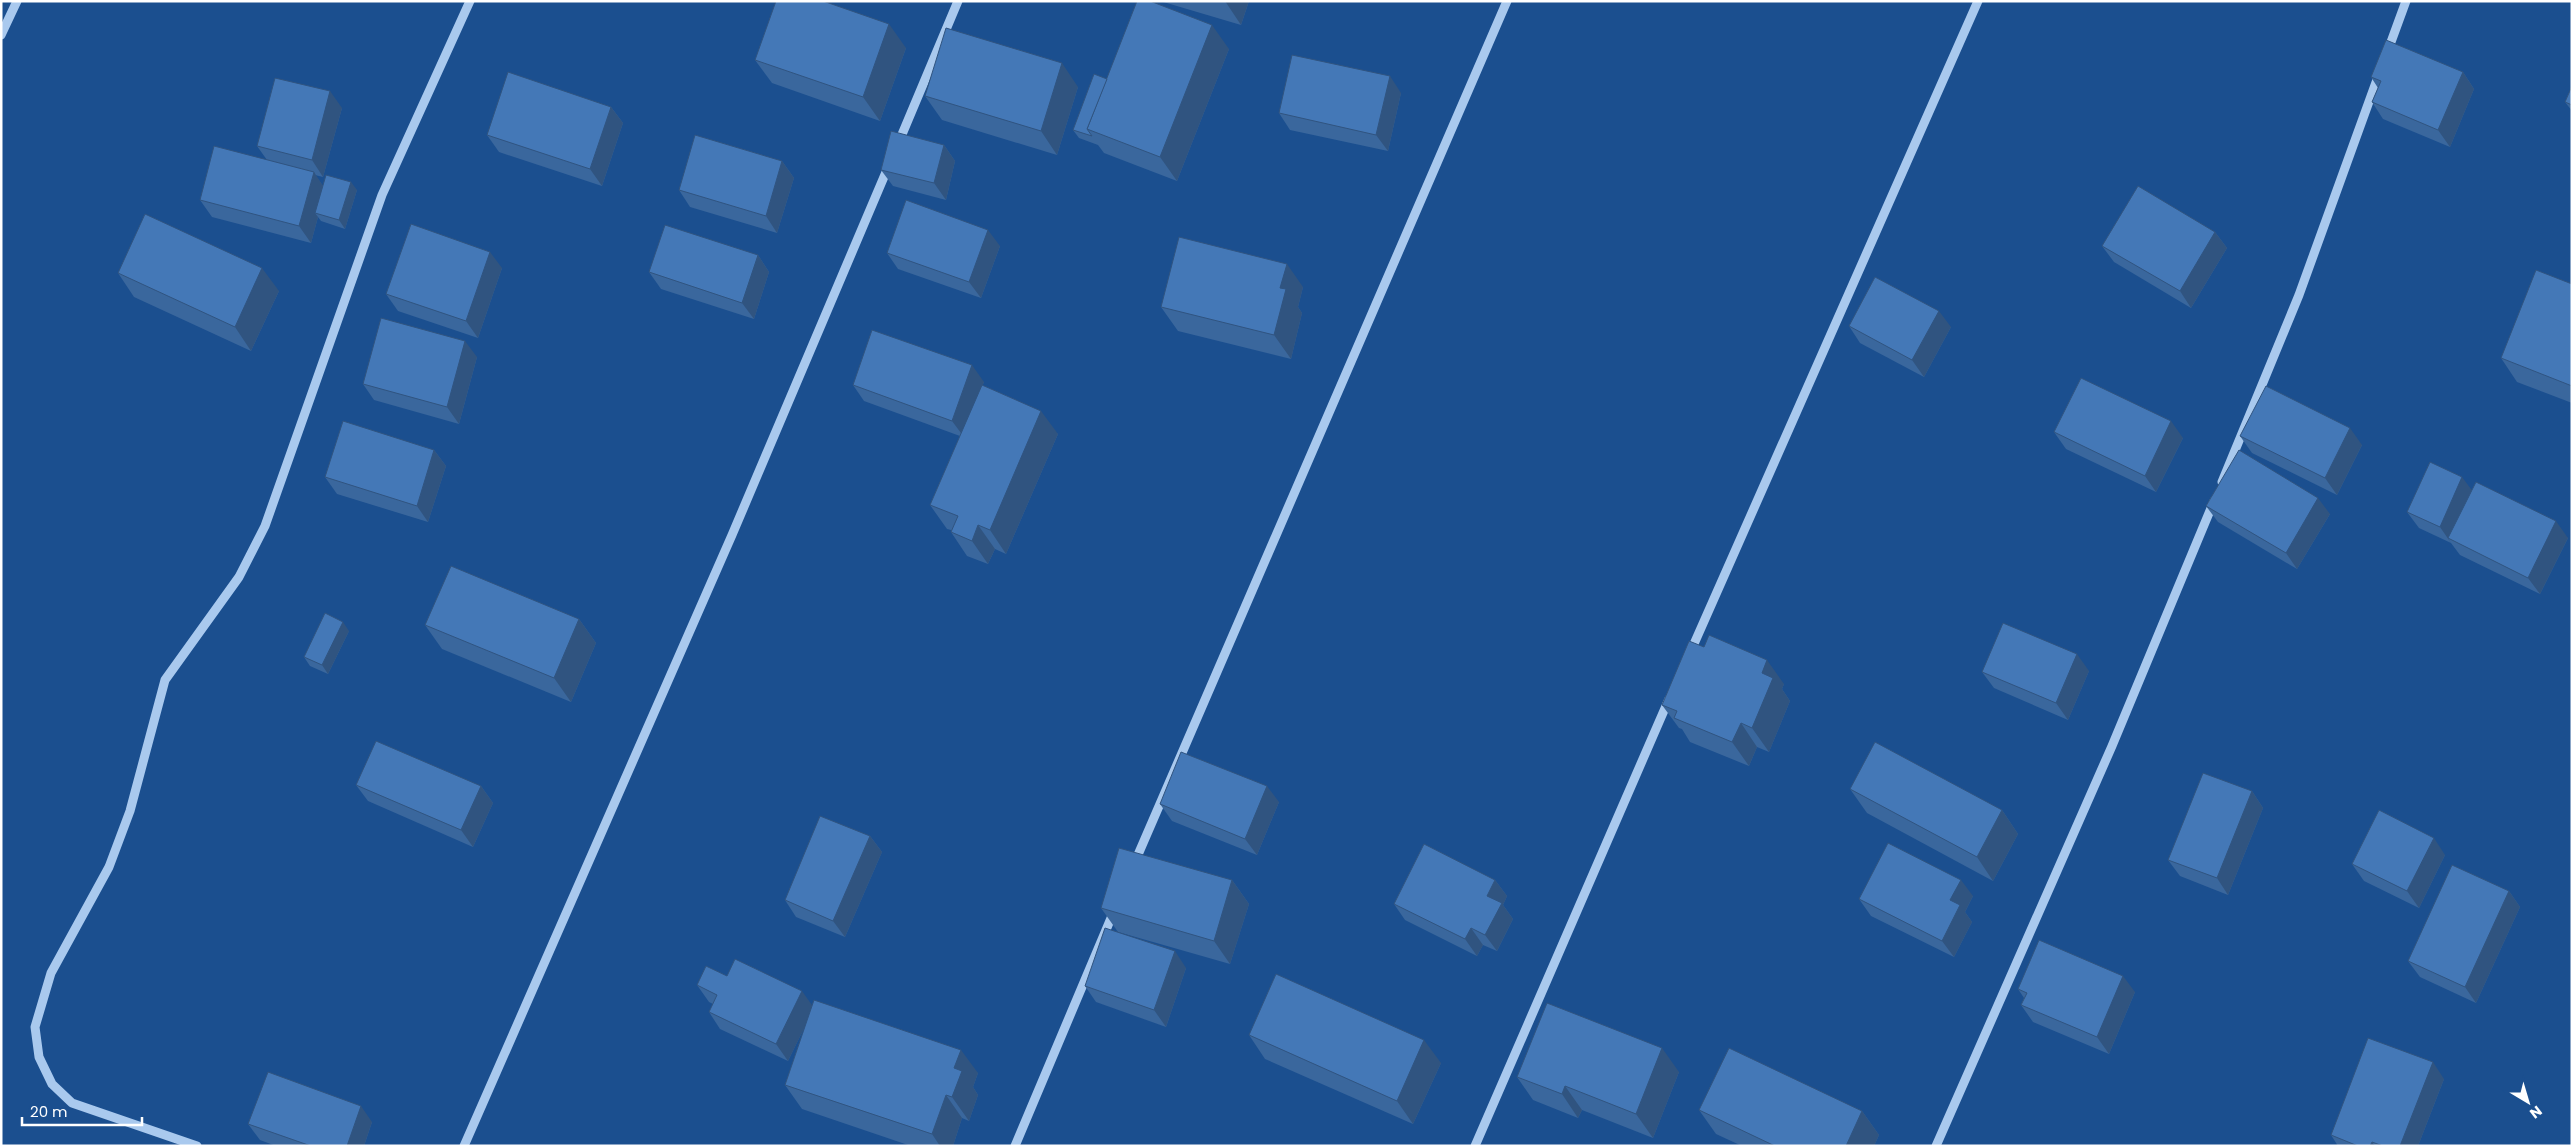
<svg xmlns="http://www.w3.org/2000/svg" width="2573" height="1147" font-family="Poppins,sans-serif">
	<rect width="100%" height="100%" fill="#1b4f8f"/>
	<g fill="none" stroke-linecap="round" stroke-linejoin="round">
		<g stroke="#a9c9ee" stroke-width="9">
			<path d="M1 35 17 1"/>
			<path d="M2387 53 2406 1"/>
			<path d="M898 144 958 1"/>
			<path d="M2222 482 2299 295 2379 74"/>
			<path d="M1690 653 1978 1"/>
			<path d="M1134 864 1507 1"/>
			<path d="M197 1146 72 1103 52 1084 39 1057 35 1027 51 973 109 867 130 811 165 680 239 577 265 526 382 195 470 1"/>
			<path d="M464 1146 732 535 889 165"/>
			<path d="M1015 1146 1114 911"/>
			<path d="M1475 1146 1669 699"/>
			<path d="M1936 1146 2112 746 2214 501"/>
		</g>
	</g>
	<g fill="#3a679d">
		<path d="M1160 1H1249L1241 25Z"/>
		<path d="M906 48 880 121 772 83 755 60Z"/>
		<path d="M1229 49 1177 181 1104 153 1098 145 1079 138 1073 130 1107 79Z"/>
		<path d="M2463 72 2474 89 2450 147 2383 119 2372 102 2378 88 2371 77Z"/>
		<path d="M2572 86V111L2565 102Z"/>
		<path d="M1078 87 1057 155 942 120 925 96Z"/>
		<path d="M1401 93 1388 151 1290 130 1279 113Z"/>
		<path d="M611 107 623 123 602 186 499 152 487 135Z"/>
		<path d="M342 108 323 177 315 175 323 186 357 190 345 229 321 221 318 217 311 243 212 217 200 200 267 160 257 146Z"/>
		<path d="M944 145 955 161 946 200 893 186 881 170Z"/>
		<path d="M782 161 794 178 777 233 690 207 679 190Z"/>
		<path d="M2215 232 2227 248 2191 308 2114 262 2102 246Z"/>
		<path d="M1000 246 981 298 898 269 887 253Z"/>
		<path d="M758 255 769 272 754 319 661 289 649 272Z"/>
		<path d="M502 268 478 338 398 311 386 294Z"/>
		<path d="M118 273 279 291 251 351 134 297Z"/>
		<path d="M2572 284V403L2517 382 2501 358Z"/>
		<path d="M1303 287 1298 307 1302 313 1291 359 1178 331 1161 307Z"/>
		<path d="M1849 326 1951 327 1924 377 1860 343Z"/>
		<path d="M477 357 459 424 374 400 363 384Z"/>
		<path d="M984 382 982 386 1058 434 1006 554 995 549 988 564 967 556 951 532V530L947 529 930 505 960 436 864 401 853 385Z"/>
		<path d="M2054 432 2183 438 2156 492 2066 449Z"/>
		<path d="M2240 436 2362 445 2337 495 2252 453Z"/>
		<path d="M434 450 446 466 428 522 337 494 325 477Z"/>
		<path d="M2472 490 2568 538 2540 594 2460 555 2451 543 2419 528 2407 512Z"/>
		<path d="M2206 506 2330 514 2297 569 2218 522Z"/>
		<path d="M579 619 596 643 571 702 442 649 425 625Z"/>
		<path d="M349 631 328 674 310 666 304 657Z"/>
		<path d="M2089 671 2068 720 1994 688 1982 672Z"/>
		<path d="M1784 684 1782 689 1790 701 1769 752 1757 747 1749 766 1690 742 1682 729 1679 728 1662 705Z"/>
		<path d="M356 785 481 786 493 803 473 847 368 801Z"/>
		<path d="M1850 789 2002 810 2018 834 1993 881 1867 813Z"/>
		<path d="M2252 791 2263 808 2228 895 2180 876 2168 860Z"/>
		<path d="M1279 802 1257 855 1172 821 1160 804Z"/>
		<path d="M870 836 882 852 845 937 796 917 785 900Z"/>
		<path d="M2445 855 2419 908 2364 881 2352 864Z"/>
		<path d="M1232 880 1249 904 1230 964 1118 932 1101 908Z"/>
		<path d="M1495 880 1507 896 1503 905 1513 919 1497 951 1483 945 1477 956 1405 920 1394 904Z"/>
		<path d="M2509 891 2520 907 2476 1003 2420 977 2408 961Z"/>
		<path d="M1973 896 1965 912 1972 922 1954 957 1871 916 1859 899Z"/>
		<path d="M1186 968 1166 1027 1096 1002 1085 986Z"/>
		<path d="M727 976 812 1006 978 1073 973 1087 978 1095 969 1121 962 1118 953 1146H911L802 1109 785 1085 806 1024 788 1061 720 1029 709 1012 713 1004 709 1002 697 985Z"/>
		<path d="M2018 989 2135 992 2109 1054 2033 1022 2021 1005 2024 998Z"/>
		<path d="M1249 1035 1441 1063 1413 1124 1265 1059Z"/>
		<path d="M1679 1072 1653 1138 1582 1110 1578 1118 1533 1100 1517 1077Z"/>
		<path d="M2444 1079 2418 1146H2338L2331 1135Z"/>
		<path d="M1699 1110 1862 1111 1879 1135 1874 1146H1742L1716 1134Z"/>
		<path d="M372 1122 364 1146H276L260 1140 248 1124Z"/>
	</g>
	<g fill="#305480">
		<path d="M1225 1H1249L1241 25Z"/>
		<path d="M889 24 906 48 880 121 863 97Z"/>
		<path d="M1212 25 1229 49 1177 181 1160 157Z"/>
		<path d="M1062 63 1078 87 1057 155 1041 131Z"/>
		<path d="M2463 72 2474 89 2450 147 2438 130Z"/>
		<path d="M1390 76 1401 93 1388 151 1376 135Z"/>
		<path d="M330 91 342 108 323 177 312 160Z"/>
		<path d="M611 107 623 123 602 186 590 169Z"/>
		<path d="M944 145 955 161 946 200 934 183Z"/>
		<path d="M782 161 794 178 777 233 766 216Z"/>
		<path d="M314 172 325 189 315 213 318 217 311 243 299 226Z"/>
		<path d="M351 182 357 190 345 229 339 220Z"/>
		<path d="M988 230 1000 246 981 298 969 282Z"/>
		<path d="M2215 232 2227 248 2191 308 2180 291Z"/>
		<path d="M490 252 502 268 478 338 466 321Z"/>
		<path d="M758 255 769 272 754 319 742 303Z"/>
		<path d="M1287 264 1303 287 1298 307 1302 313 1291 359 1274 335 1280 288Z"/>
		<path d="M262 268 279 291 251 351 235 327Z"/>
		<path d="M1939 311 1951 327 1924 377 1912 360Z"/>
		<path d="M465 341 477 357 459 424 447 407Z"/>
		<path d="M972 365 984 382 964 437 952 421Z"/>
		<path d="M1041 411 1058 434 1006 554 990 530Z"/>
		<path d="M2171 421 2183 438 2156 492 2145 476Z"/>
		<path d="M2350 428 2362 445 2337 495 2325 478Z"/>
		<path d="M434 450 446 466 428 522 417 506Z"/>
		<path d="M2462 477 2474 493 2448 538 2451 543 2440 527Z"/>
		<path d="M2318 498 2330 514 2297 569 2286 553Z"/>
		<path d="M2556 521 2568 538 2540 594 2528 578Z"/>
		<path d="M978 525 995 549 988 564 972 541Z"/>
		<path d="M579 619 596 643 571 702 554 678Z"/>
		<path d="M343 622 349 631 328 674 322 665Z"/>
		<path d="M2077 654 2089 671 2068 720 2056 703Z"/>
		<path d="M1767 660 1784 684 1782 689 1790 701 1769 752 1752 728 1762 673Z"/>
		<path d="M1741 723 1757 747 1749 766 1732 742Z"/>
		<path d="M481 786 493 803 473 847 461 830Z"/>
		<path d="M1267 786 1279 802 1257 855 1245 839Z"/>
		<path d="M2252 791 2263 808 2228 895 2217 878Z"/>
		<path d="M2002 810 2018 834 1993 881 1977 857Z"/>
		<path d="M870 836 882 852 845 937 833 921Z"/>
		<path d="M2434 838 2445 855 2419 908 2407 891Z"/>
		<path d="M1232 880 1249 904 1230 964 1214 941Z"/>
		<path d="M1495 880 1507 896 1503 905 1513 919 1497 951 1485 935 1487 896Z"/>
		<path d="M1961 880 1973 896 1965 912 1972 922 1954 957 1942 941 1950 900Z"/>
		<path d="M2509 891 2520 907 2476 1003 2465 987Z"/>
		<path d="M1471 928 1483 945 1477 956 1465 939Z"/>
		<path d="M1175 951 1186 968 1166 1027 1154 1010Z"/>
		<path d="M2123 976 2135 992 2109 1054 2097 1037Z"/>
		<path d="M802 991 814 1008 788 1061 776 1044Z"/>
		<path d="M1424 1040 1441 1063 1413 1124 1397 1101Z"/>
		<path d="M1662 1048 1679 1072 1653 1138 1636 1114Z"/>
		<path d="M961 1050 978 1073 973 1087 978 1095 969 1121 952 1097 954 1068Z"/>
		<path d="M2433 1062 2444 1079 2418 1146H2400Z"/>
		<path d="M1565 1086 1582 1110 1578 1118 1562 1094Z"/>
		<path d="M946 1095 962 1118 953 1146H940L932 1134Z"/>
		<path d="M361 1106 372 1122 364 1146H347Z"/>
		<path d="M1862 1111 1879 1135 1874 1146H1846Z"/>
		<path d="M2372 1142 2375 1146H2370Z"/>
	</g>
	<g fill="#4478b7" stroke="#305480">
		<path d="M776 1H823L889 24 863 97 755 60Z"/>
		<path d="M1137 1H1150L1212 25 1160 157 1087 129Z"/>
		<path d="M946 28 1062 63 1041 131 925 96Z"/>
		<path d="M2386 40 2463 72 2438 130 2372 102 2381 81 2371 77Z"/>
		<path d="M1292 55 1390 76 1376 135 1279 113Z"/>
		<path d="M508 72 611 107 590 169 487 135Z"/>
		<path d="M1094 74 1107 79 1087 129 1092 136 1073 130Z"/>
		<path d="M275 78 330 91 312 160 257 146Z"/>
		<path d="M2572 86V105L2565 102Z"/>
		<path d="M891 131 944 145 934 183 881 170Z"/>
		<path d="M695 135 782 161 766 216 679 190Z"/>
		<path d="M214 146 314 172 299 226 200 200Z"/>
		<path d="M326 175 351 182 339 220 315 213Z"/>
		<path d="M2138 186 2215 232 2180 291 2102 246Z"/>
		<path d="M906 200 988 230 969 282 887 253Z"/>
		<path d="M145 214 262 268 235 327 118 273Z"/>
		<path d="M411 224 490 252 466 321 386 294Z"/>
		<path d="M665 225 758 255 742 303 649 272Z"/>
		<path d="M1179 237 1287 264 1280 288 1286 289 1274 335 1161 307Z"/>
		<path d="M2536 270 2572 284V386L2501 358Z"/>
		<path d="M1875 277 1939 311 1912 360 1849 326Z"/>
		<path d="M381 318 465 341 447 407 363 384Z"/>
		<path d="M872 330 972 365 952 421 853 385Z"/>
		<path d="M2081 378 2171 421 2145 476 2054 432Z"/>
		<path d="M982 385 1041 411 990 530 978 525 972 541 951 532 958 516 930 505Z"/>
		<path d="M2266 386 2350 428 2325 478 2240 436Z"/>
		<path d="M343 421 434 450 417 506 325 477Z"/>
		<path d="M2239 450 2318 498 2286 553 2206 506Z"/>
		<path d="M2430 462 2462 477 2440 527 2407 512Z"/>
		<path d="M2476 482 2556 521 2528 578 2448 538Z"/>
		<path d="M451 566 579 619 554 678 425 625Z"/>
		<path d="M325 613 343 622 322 665 304 657Z"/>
		<path d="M2003 623 2077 654 2056 703 1982 672Z"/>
		<path d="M1709 635 1767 660 1762 673 1773 678 1752 728 1741 723 1732 742 1674 718 1677 711 1662 705 1689 641 1704 647Z"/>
		<path d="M376 741 481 786 461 830 356 785Z"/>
		<path d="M1875 742 2002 810 1977 857 1850 789Z"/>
		<path d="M1181 752 1267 786 1245 839 1160 804Z"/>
		<path d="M2203 773 2252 791 2217 878 2168 860Z"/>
		<path d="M2379 810 2434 838 2407 891 2352 864Z"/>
		<path d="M820 816 870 836 833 921 785 900Z"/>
		<path d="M1888 843 1961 880 1950 900 1960 905 1942 941 1859 899Z"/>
		<path d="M1424 844 1495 880 1487 896 1502 903 1485 935 1471 928 1465 939 1394 904Z"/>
		<path d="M1119 848 1232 880 1214 941 1101 908Z"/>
		<path d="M2452 865 2509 891 2465 987 2408 961Z"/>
		<path d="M1105 928 1175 951 1154 1010 1085 986Z"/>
		<path d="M2039 940 2123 976 2097 1037 2021 1005 2027 993 2018 989Z"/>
		<path d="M735 959 802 991 776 1044 709 1012 717 995 697 985 706 966 727 976Z"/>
		<path d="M1276 974 1424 1040 1397 1101 1249 1035Z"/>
		<path d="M814 1000 961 1050 954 1068 962 1071 952 1097 946 1095 932 1134 785 1085Z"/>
		<path d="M1547 1003 1662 1048 1636 1114 1565 1086 1562 1094 1517 1077Z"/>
		<path d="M2368 1038 2433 1062 2400 1146H2383L2372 1142 2370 1146H2358L2331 1135Z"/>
		<path d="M1729 1048 1862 1111 1846 1146H1775L1699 1110Z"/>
		<path d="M268 1072 361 1106 347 1146H311L248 1124Z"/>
	</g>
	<rect width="2573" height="1147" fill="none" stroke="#ffffff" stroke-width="5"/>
	<g transform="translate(2528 1102) rotate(142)" stroke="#1b4f8f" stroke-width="4" paint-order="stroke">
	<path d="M0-4L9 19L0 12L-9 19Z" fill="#ffffff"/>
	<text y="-8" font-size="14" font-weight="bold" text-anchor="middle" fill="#ffffff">N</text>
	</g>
	<path d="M22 1117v8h120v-8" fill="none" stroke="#ffffff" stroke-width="2.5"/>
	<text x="30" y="1117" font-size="15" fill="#ffffff" stroke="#1b4f8f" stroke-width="4" paint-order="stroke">20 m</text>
</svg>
